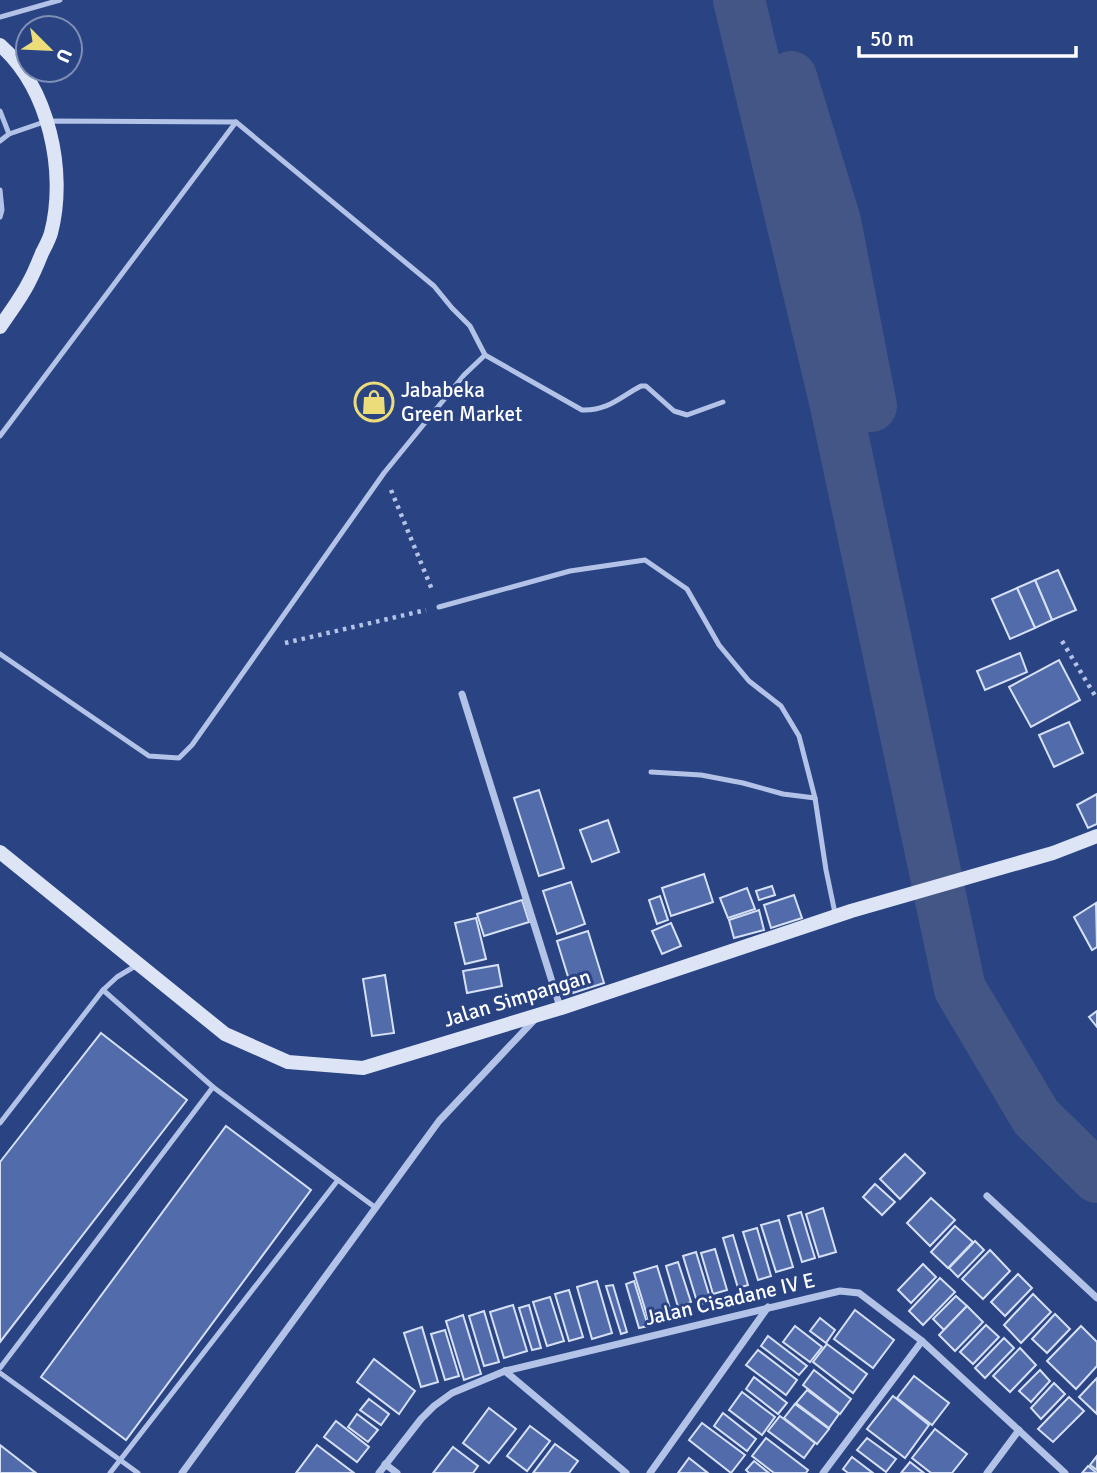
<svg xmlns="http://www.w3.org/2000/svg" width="1097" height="1473" font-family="Signika,sans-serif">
	<rect width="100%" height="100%" fill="#294383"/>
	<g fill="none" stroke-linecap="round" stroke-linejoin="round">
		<g stroke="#445685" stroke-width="52">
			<path d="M739 0 835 401 960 989 1036 1117 1097 1177"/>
			<path d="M791 77 835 221 871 406"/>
		</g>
	</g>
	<g fill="#526cab" stroke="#d6e0f5" stroke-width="2">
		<path d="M1058 570 1076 610 1052 620 1035 580Z"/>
		<path d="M1035 580 1052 620 1035 628 1017 588Z"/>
		<path d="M1017 588 1035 628 1010 639 992 599Z"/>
		<path d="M1020 653 1027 672 985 690 977 671Z"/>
		<path d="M1059 660 1080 700 1031 727 1009 687Z"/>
		<path d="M1069 722 1083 753 1054 767 1039 735Z"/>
		<path d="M539 790 564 868 539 876 514 798Z"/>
		<path d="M1097 794V824L1088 828 1077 805Z"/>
		<path d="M608 820 619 852 592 862 580 830Z"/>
		<path d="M704 874 713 902 671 916 662 888Z"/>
		<path d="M571 882 585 924 557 934 543 891Z"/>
		<path d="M772 886 775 895 759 900 756 891Z"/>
		<path d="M747 888 755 909 728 918 720 898Z"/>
		<path d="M794 895 802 918 771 928 764 905Z"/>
		<path d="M660 896 668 920 657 924 649 900Z"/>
		<path d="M522 900 529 922 484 936 477 914Z"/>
		<path d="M1096 903 1097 947 1092 950 1074 917Z"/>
		<path d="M759 910 764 930 734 938 729 920Z"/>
		<path d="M476 918 486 959 465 964 455 923Z"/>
		<path d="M671 923 681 946 662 954 652 931Z"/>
		<path d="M588 931 604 983 573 993 557 941Z"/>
		<path d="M498 965 502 986 467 993 463 971Z"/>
		<path d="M385 975 394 1033 372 1036 363 979Z"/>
		<path d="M1097 1011V1027L1089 1017Z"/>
		<path d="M101 1033 187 1100 0 1342V1162Z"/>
		<path d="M226 1126 311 1190 126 1440 41 1377Z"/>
		<path d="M905 1154 925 1173 900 1199 880 1179Z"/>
		<path d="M875 1184 895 1202 882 1215 863 1197Z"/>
		<path d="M931 1198 955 1220 930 1246 907 1223Z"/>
		<path d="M823 1208 836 1252 819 1257 806 1214Z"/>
		<path d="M801 1212 815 1258 802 1262 788 1216Z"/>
		<path d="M779 1220 793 1267 776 1272 761 1225Z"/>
		<path d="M955 1226 973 1242 948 1268 931 1252Z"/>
		<path d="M757 1228 771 1276 758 1280 743 1232Z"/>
		<path d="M733 1235 748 1285 738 1288 723 1238Z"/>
		<path d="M975 1241 984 1250 958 1277 949 1268Z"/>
		<path d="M715 1249 727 1290 713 1294 701 1253Z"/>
		<path d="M990 1250 1010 1271 983 1299 962 1279Z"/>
		<path d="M696 1252 711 1301 698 1305 683 1256Z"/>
		<path d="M678 1262 691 1302 678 1307 666 1266Z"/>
		<path d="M923 1264 936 1277 911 1303 898 1290Z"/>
		<path d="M657 1266 673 1318 650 1325 634 1273Z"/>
		<path d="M1018 1274 1032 1288 1005 1316 991 1302Z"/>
		<path d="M940 1278 955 1292 923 1325 909 1311Z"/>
		<path d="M597 1281 612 1333 592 1339 577 1287Z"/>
		<path d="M634 1281 648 1326 639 1328 626 1284Z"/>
		<path d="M613 1285 627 1332 621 1334 606 1286Z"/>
		<path d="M569 1290 583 1337 569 1341 555 1294Z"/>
		<path d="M1033 1294 1051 1312 1021 1343 1004 1325Z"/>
		<path d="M956 1296 967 1306 944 1330 933 1319Z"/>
		<path d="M550 1297 564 1341 547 1346 533 1302Z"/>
		<path d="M513 1305 527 1351 504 1358 490 1312Z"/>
		<path d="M529 1305 541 1348 532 1350 519 1308Z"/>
		<path d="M967 1306 983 1322 955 1351 939 1335Z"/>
		<path d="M855 1310 894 1340 873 1368 834 1339Z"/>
		<path d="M484 1311 499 1362 484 1366 469 1316Z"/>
		<path d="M1055 1314 1070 1329 1047 1353 1032 1339Z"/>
		<path d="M463 1315 481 1374 464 1380 446 1321Z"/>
		<path d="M820 1318 835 1330 826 1343 810 1331Z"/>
		<path d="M986 1325 999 1337 973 1364 960 1352Z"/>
		<path d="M795 1326 822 1347 810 1362 783 1342Z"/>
		<path d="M1081 1326 1097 1342V1366L1076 1389 1047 1361Z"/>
		<path d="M422 1327 438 1382 421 1387 404 1333Z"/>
		<path d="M445 1330 459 1376 445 1380 431 1334Z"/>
		<path d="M768 1336 807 1366 799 1375 761 1346Z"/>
		<path d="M1004 1338 1014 1348 985 1378 975 1368Z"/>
		<path d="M827 1344 867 1374 853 1393 813 1362Z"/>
		<path d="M1020 1348 1036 1365 1010 1392 993 1376Z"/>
		<path d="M758 1350 797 1380 786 1395 746 1365Z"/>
		<path d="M374 1359 415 1391 399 1414 357 1382Z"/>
		<path d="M814 1370 851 1399 840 1414 803 1385Z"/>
		<path d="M1040 1370 1050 1381 1031 1402 1019 1391Z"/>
		<path d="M914 1376 949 1403 932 1425 897 1398Z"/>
		<path d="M754 1377 787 1403 778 1414 746 1389Z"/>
		<path d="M1097 1378V1414L1079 1397Z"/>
		<path d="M1054 1383 1065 1394 1041 1419 1031 1408Z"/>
		<path d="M807 1390 839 1414 829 1428 796 1403Z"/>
		<path d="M742 1392 775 1417 762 1435 729 1410Z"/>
		<path d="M893 1396 929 1425 905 1458 867 1429Z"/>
		<path d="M1069 1397 1084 1411 1053 1442 1038 1429Z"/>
		<path d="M369 1399 389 1414 381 1425 360 1410Z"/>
		<path d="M795 1404 829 1429 817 1444 784 1418Z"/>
		<path d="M489 1408 516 1429 489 1463 463 1443Z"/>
		<path d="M723 1413 756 1439 747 1451 714 1426Z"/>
		<path d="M357 1414 378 1430 368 1442 348 1427Z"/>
		<path d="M780 1416 815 1443 804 1458 768 1431Z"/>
		<path d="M336 1421 369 1447 357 1462 324 1437Z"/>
		<path d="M702 1423 745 1455 731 1473 689 1440Z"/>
		<path d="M530 1426 550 1441 527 1471 507 1456Z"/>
		<path d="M935 1429 967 1454 952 1473H931L912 1458Z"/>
		<path d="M766 1438 808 1470 806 1473H774L752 1456Z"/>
		<path d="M867 1438 896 1459 886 1472 857 1450Z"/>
		<path d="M555 1444 578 1461 569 1473H533Z"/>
		<path d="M0 1445 36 1473H0Z"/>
		<path d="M317 1445 354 1473H296Z"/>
		<path d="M453 1447 478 1466 473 1473H433Z"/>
		<path d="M1097 1456V1470L1090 1465Z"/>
		<path d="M852 1457 873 1473H848L843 1469Z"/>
		<path d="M689 1458 708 1473H678Z"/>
		<path d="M754 1461 769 1473H749L746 1470Z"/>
		<path d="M910 1462 924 1473H901Z"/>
		<path d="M1088 1466 1097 1473H1082Z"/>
	</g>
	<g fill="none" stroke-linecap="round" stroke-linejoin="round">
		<g stroke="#b3c2e7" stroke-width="4.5" stroke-dasharray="3.5 5" stroke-linecap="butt">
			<path d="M391 490 433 592"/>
			<path d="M1062 641 1097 699"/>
			<path d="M285 643 426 610"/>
		</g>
		<g stroke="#b3c2e7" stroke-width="5">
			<path d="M0 17 60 0"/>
			<path d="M0 111 9 134"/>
			<path d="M0 141 9 134 47 121 236 122 434 286 452 308 470 326 485 355 464 375 384 473 192 745 179 758 149 756 0 654"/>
			<path d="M0 190 2 210 0 217"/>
			<path d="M485 355 582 410C608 411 620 397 641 386H646L674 411 687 415 723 402"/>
			<path d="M0 436 236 122"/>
			<path d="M439 607 570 571 645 560 687 589 719 645 749 681 781 706 799 736 815 798 826 870 835 913"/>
			<path d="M651 772 701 775 743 783 783 794 815 798"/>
			<path d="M103 990 213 1087 338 1180"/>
			<path d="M0 1123 103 990 117 977 137 965"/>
			<path d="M0 1368 213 1087"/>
			<path d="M0 1373 138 1473"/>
			<path d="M110 1473 338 1180 376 1208"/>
		</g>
		<g stroke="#b3c2e7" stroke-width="7">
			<path d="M462 694 560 1007"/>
			<path d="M987 1196 1097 1298"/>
			<path d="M505 1371 626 1473"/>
			<path d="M385 1464 397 1473"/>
			<path d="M182 1473 439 1121 536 1018"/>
			<path d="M379 1473 421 1419 434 1406 452 1393 505 1371 840 1291 859 1293 922 1341 1065 1473"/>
			<path d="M650 1473 768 1307"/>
			<path d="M823 1473 922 1341"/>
			<path d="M987 1473 1019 1430"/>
		</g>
		<g stroke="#dce4f6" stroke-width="14">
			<path d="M0 45C49 88 67 172 51 233 49 240 45 247 42 253 38 263 34 273 29 282 21 298 10 312 0 327"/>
			<path d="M0 852 225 1034 288 1062 363 1068 561 1008 851 911 1053 853 1097 836"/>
		</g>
	</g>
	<defs>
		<symbol id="shop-ring" viewBox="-11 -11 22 22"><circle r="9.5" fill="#294383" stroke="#eddd7a" stroke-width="1.5"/><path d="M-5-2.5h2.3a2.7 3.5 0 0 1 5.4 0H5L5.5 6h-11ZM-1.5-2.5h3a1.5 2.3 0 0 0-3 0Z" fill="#eddd7a"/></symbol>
	</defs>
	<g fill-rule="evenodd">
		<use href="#shop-ring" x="352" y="380" width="44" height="44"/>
	</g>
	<g text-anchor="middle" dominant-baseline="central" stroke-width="6" stroke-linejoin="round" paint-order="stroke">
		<g font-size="21" fill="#fff" stroke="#294383" text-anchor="start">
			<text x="401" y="390">Jababeka<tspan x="401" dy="24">Green Market</tspan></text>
		</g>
		<g font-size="21" fill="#fff" stroke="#294383">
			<text transform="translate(517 998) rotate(-17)">Jalan Simpangan</text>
			<text transform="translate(730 1299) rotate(-13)">Jalan Cisadane IV E</text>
		</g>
	</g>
	<g transform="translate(49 49) rotate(114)"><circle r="33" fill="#294383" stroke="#7f8eb5" stroke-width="2"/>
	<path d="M0-5L12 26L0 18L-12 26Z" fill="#eddd7a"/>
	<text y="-10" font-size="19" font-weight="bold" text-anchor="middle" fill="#ffffff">U</text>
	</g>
	<path d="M859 46v10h217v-10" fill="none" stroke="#ffffff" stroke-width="3.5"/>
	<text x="870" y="46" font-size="21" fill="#ffffff" stroke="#294383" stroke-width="5" paint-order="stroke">50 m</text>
</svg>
